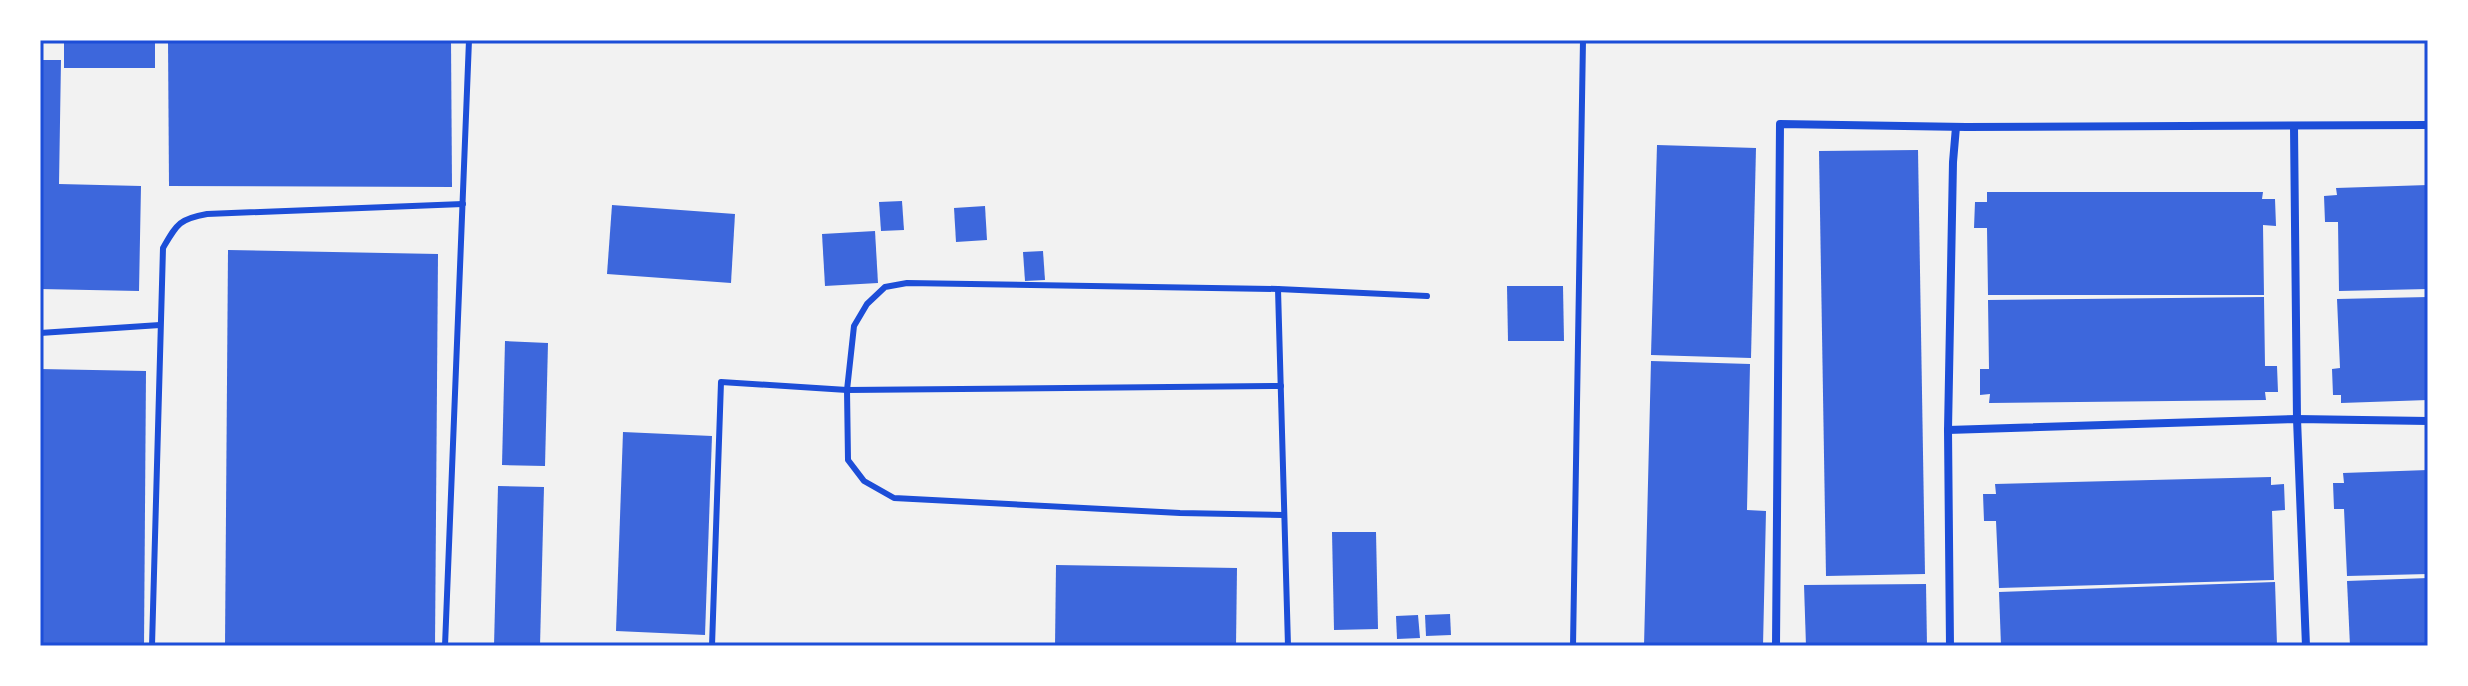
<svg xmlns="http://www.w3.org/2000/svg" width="2468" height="686" font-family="Lato,sans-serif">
	<rect width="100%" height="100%" fill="#f2f2f2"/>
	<g fill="#3d67dc">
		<rect x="64" y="40" width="91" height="28"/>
		<path d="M168 40H451L452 187 169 186Z"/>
		<path d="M40 60H61L59 184 141 186 139 291 40 289Z"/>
		<path d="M1657 145 1756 148 1751 358 1651 355Z"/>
		<path d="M1918 150 1925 574 1826 576 1819 151Z"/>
		<path d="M2428 185V289L2339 291 2338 222H2325L2324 196 2337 195 2336 188Z"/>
		<path d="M1987 192H2263L2262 199H2275L2276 226 2263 225 2264 295H1988L1987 228H1974L1975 202H1987Z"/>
		<path d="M902 201 904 230 881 231 879 202Z"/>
		<path d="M612 205 735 214 731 283 607 274Z"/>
		<path d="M985 206 987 240 956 242 954 208Z"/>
		<path d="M875 231 878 283 825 286 822 234Z"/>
		<path d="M228 250 438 254 435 646H225Z"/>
		<path d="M1043 251 1045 280 1025 281 1023 252Z"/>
		<path d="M1507 286H1563L1564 341H1508Z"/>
		<path d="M2264 297 2265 366H2277L2278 392H2265L2266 400 1989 403 1990 394 1980 395V369H1989L1988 300Z"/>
		<path d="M2428 297V400L2341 403V395H2333L2332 369 2340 368 2337 299Z"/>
		<path d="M505 341 548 343 545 466 502 465Z"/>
		<path d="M1651 361 1750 364 1747 510 1766 511 1763 646H1644Z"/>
		<path d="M40 369 146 371 144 646H40Z"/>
		<path d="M623 432 712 436 705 635 616 631Z"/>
		<path d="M2428 470V574L2347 576 2344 509H2334L2333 483H2344L2343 473Z"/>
		<path d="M2271 477V485L2284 484 2285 510 2272 511 2274 580 1999 588 1996 521H1984L1983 494H1996L1995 484Z"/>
		<path d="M498 486 544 487 540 646H494Z"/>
		<path d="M1332 532H1376L1378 629 1334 630Z"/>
		<path d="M1056 565 1237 568 1236 646H1055Z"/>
		<path d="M2428 578V646H2350L2347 581Z"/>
		<path d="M2275 582 2277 646H2001L1999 592Z"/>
		<path d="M1926 584 1927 646H1806L1804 585Z"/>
		<path d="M1450 614 1451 635 1426 636 1425 615Z"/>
		<path d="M1418 615 1420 638 1397 639 1396 616Z"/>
	</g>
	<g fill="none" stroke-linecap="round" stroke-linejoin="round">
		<g stroke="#1d4ed8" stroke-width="6">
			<path d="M1278 289 1288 646"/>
			<path d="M40 333 160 325"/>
			<path d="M1283 515 1180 513 894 498 864 481 848 460 847 390 854 326 867 304 885 287 907 283 1278 289 1427 296"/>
			<path d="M152 646 163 248C177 224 179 219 207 214L463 204"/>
			<path d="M445 646 469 40"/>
			<path d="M712 646 721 382 847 390 1281 386"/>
			<path d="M1573 646 1583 40"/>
		</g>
		<g stroke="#1d4ed8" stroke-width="8">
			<path d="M2294 127 2297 419 2306 646"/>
			<path d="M1948 430 2297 419 2428 421"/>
			<path d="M1776 646 1780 124 1966 127 2428 125"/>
			<path d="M1950 646 1948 430 1953 162 1956 127"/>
		</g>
	</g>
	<rect width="2468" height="686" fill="none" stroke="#ffffff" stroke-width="84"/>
	<rect x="42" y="42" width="2384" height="602" fill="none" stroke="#1d4ed8" stroke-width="3"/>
</svg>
